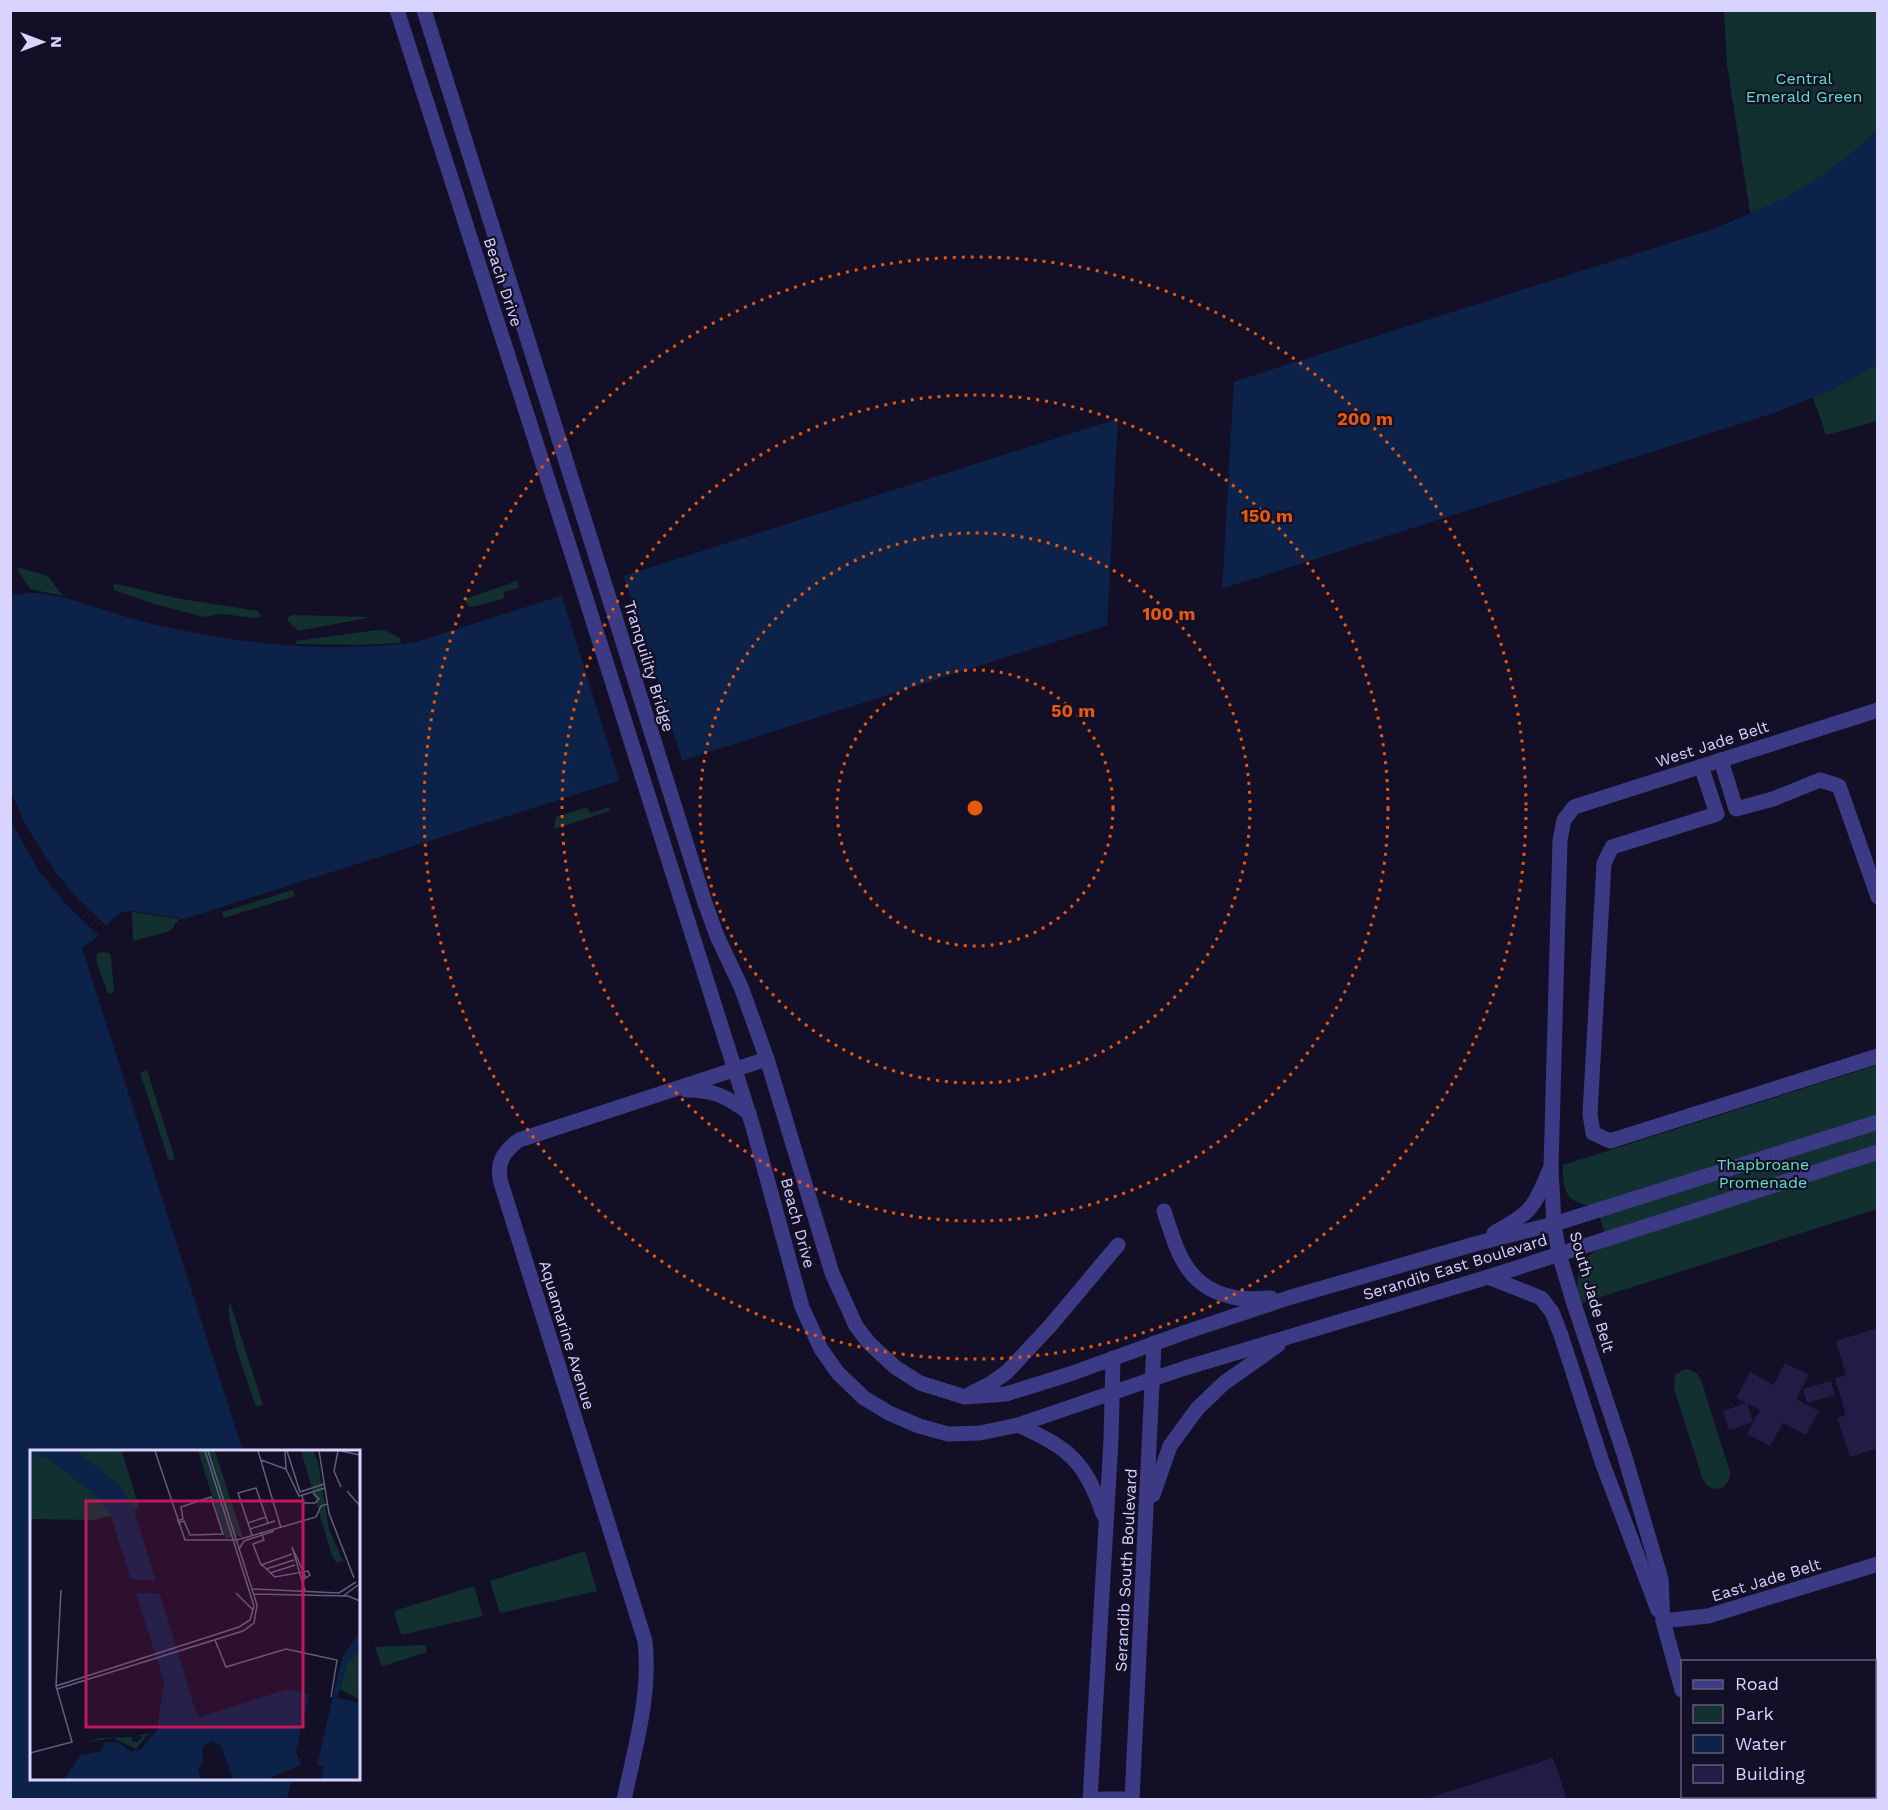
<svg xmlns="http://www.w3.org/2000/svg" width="1888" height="1810" font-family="'Work Sans',sans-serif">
	<rect width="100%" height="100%" fill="#130f26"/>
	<g fill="#12302f">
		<path d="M1724 11H1877V421L1826 435 1750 212 1727 65Z"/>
		<path d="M16 567 48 576 63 596 30 589Z"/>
		<path d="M517 581 519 588 503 592 505 598 473 607 468 606 465 599Z"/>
		<path d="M117 584 176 598 258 611 261 616 257 618 221 614 204 617 154 604 114 590 113 585Z"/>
		<path d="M293 615 367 617V618L298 631 287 620 288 617Z"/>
		<path d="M377 630H384L400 638 401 643 360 645 296 644V641Z"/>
		<path d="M587 807 590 813 609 807 610 811 554 829 556 817Z"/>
		<path d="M293 890 295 896 224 918 222 912Z"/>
		<path d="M132 912 179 919 171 930 167 932 133 941Z"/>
		<path d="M103 952 109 953 111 958 114 990 111 994 107 992C105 980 94 964 97 953Z"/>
		<path d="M1877 1065V1209L1579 1304C1574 1272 1578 1259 1608 1243L1596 1206C1567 1204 1562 1193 1563 1165Z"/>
		<path d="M147 1070 175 1159 169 1161 140 1073Z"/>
		<path d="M230 1303 231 1305 263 1405 256 1406C250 1389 223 1315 230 1303Z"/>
		<path d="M1687 1369 1696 1373 1701 1380 1730 1472C1730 1490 1712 1495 1703 1480L1674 1389 1675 1375 1683 1370Z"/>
		<path d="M585 1551 597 1591 500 1613 490 1581Z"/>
		<path d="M474 1586 483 1616 401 1635 394 1611Z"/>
		<path d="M425 1645 427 1652 383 1666 381 1665 375 1647Z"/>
	</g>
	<path fill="#0c2248" d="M1877 131V365L1832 390 1774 413 184 919 132 911 122 912 114 917 97 937 82 948 243 1451 32 1452V1778L292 1779 287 1799 21 1800 11 1797V595C17 595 23 593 29 593 68 593 114 616 153 624 238 644 329 654 416 642L1707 231C1738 219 1771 206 1800 189 1828 173 1853 152 1877 131Z"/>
	<g fill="#130f26">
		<path d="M1234 379 1222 592 1107 628 1118 416Z"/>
		<path d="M623 573 683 763 620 783 561 593Z"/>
		<path d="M11 792 26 826 57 874 76 897 108 927 100 937 65 903 38 870 11 821Z"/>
	</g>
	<g fill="#241b47">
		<path d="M1877 1328 1878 1448 1850 1457 1837 1418 1846 1415 1835 1378 1846 1375 1836 1341Z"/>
		<path d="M1785 1363 1809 1375 1796 1399 1819 1411 1806 1435 1783 1423 1770 1446 1747 1434 1760 1410 1747 1403 1753 1422 1729 1430 1723 1411 1746 1403 1736 1398 1750 1372 1773 1385Z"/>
		<path d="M1831 1381 1835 1395 1807 1403 1803 1389Z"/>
		<path d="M1553 1758 1567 1800H1427L1426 1799Z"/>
	</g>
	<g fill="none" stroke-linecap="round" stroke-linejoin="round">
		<g stroke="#3d3a85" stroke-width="15">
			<path d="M397 10 575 564 753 1127 802 1307 821 1349 838 1373 864 1398 889 1413 919 1426 948 1434 980 1433 1018 1425 1185 1368 1488 1277 1878 1152"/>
			<path d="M424 10 705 903 717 936 741 987 767 1059 832 1273 856 1326 869 1343 895 1367 920 1383 965 1397 1006 1394 1070 1374 1186 1332 1288 1298 1475 1244 1554 1224 1878 1122"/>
			<path d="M1721 760 1736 809 1773 799 1820 780 1839 786 1878 897"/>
			<path d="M1701 766 1717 814 1612 847 1604 863 1590 1114 1593 1133 1610 1141 1878 1056"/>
			<path d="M686 1090C714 1090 726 1096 749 1113"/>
			<path d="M1164 1211C1178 1254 1187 1290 1238 1298 1249 1300 1261 1298 1271 1298"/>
			<path d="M1494 1233C1530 1213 1533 1210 1549 1171"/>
			<path d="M1488 1277 1541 1298 1552 1312 1561 1335 1602 1462 1658 1610"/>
			<path d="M970 1394 990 1384 1007 1372 1050 1326 1118 1245"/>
			<path d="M1018 1425C1068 1448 1085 1460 1103 1514"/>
			<path d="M1153 1495 1170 1446 1197 1409 1224 1383 1278 1345"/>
			<path d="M1663 1621 1708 1616 1878 1564"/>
			<path d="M1682 1690 1663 1621 1661 1579 1624 1454 1574 1304 1559 1254 1554 1224 1551 1168 1560 840 1564 820 1574 807 1878 710"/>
			<path d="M1716 1796 1717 1800"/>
			<path d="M1090 1799H1132"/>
			<path d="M624 1800C635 1747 651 1695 645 1641L501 1183C496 1163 503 1152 519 1140L767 1059"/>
			<path d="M1090 1800 1111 1440 1113 1358"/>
			<path d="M1132 1800 1154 1343"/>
		</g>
	</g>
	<g fill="none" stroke="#e8590c" stroke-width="3" stroke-dasharray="3 6">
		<circle cx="975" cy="808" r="138"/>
		<circle cx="975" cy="808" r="275"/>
		<circle cx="975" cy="808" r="413"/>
		<circle cx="975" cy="808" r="551"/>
	</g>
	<g text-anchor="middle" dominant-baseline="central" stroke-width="4.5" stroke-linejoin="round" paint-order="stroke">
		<g font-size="16" fill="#5fe0c0" stroke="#130f26">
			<text x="1804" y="78">Central<tspan x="1804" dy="18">Emerald Green</tspan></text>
			<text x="1763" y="1164">Thapbroane<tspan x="1763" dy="18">Promenade</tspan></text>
		</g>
		<g font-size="16" fill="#d9d4ff" stroke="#130f26">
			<text transform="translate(503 282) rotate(72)">Beach Drive</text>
			<text transform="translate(649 666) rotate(73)">Tranquility Bridge</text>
			<text transform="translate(1712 744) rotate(-18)">West Jade Belt</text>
			<text transform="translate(798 1223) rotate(75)">Beach Drive</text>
			<text transform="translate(1455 1267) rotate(-17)">Serandib East Boulevard</text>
			<text transform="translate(1592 1292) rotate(74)">South Jade Belt</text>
			<text transform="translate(567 1335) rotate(73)">Aquamarine Avenue</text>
			<text transform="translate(1126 1570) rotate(-87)">Serandib South Boulevard</text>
			<text transform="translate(1766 1580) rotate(-17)">East Jade Belt</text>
		</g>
	</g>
	<g transform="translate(30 1450)">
		<rect width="330" height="330" fill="#130f26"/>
		<path d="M0 1H92L109 58 64 70 0 69ZM168 1H185L213 88 205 84 196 90ZM271 1H283L288 12 299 79 313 111 307 113 302 106ZM330 199V250L310 239 317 214ZM119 283 106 299 83 288 50 293 71 288 102 287V291L107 292 113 287 107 286Z" fill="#12302f"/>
		<path d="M47 1 87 33 103 57 166 262 170 267 258 239 279 244 266 301 271 315 237 329H203L191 296 181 291 172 299 173 312 168 319 171 329H34L51 305 71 301 74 292H88L101 302 110 300 127 280 134 231 79 61 64 44 18 9 0 2ZM330 181V199L317 214 307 248 330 253V329H291L294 317 287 315 312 208Z" fill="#0c2248"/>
		<path d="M99 129 130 131 134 144 103 143Z" fill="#130f26"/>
		<path fill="none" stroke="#625e7d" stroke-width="1.5" d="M125 1 155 90H207L286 67 291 56 297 54M228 1 251 78M255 1 256 19M257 1 270 42 294 34M289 1 299 63 324 128M308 1 304 21 311 37M311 1 330 5M231 10 256 19 269 46 295 38M317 41 330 56M272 46 274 53H285L289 49 283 43M147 71 153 69 151 57 181 47 193 84 160 85 154 71 148 73M218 73 236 67M220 79 245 71M231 82 234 90 223 94 231 115 262 104M222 85 208 43 226 38 238 73M209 99 214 91 244 81M232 115 245 127 278 121 280 125 271 131M236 119 264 110M240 123 265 115M222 139 309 143 326 132M275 141 262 97 276 128M206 143 223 160M224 144 318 146 330 151M313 146 328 135M185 190 196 217 256 199 307 210 301 247M26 236 209 177 220 170 224 156 175 1M27 239 213 181 224 173 227 155 178 1M0 303 42 292 26 236 31 140"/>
		<path fill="#c2185b" fill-opacity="0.15" stroke="#c2185b" stroke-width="3" d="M56 51H273V277H56Z"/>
		<rect width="330" height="330" fill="none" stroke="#d9d4ff" stroke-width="3"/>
	</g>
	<circle cx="975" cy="808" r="9" fill="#e8590c" stroke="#130f26" stroke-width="3"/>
	<g font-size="18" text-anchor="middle" font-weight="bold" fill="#e8590c" stroke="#130f26" stroke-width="4.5" stroke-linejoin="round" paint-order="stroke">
		<text x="1365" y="425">200 m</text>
		<text x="1267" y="522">150 m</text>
		<text x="1169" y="620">100 m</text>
		<text x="1073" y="717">50 m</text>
	</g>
	<rect width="1888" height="1810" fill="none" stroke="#d9d4ff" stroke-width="24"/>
	<rect x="1681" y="1660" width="195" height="138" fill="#130f26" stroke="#625e7d" stroke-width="1.5"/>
	<rect x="1693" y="1680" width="30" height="9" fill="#3d3a85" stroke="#625e7d" stroke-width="1.5"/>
	<text x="1735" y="1690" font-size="18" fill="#d9d4ff">Road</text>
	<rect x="1693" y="1705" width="30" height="18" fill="#12302f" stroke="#625e7d" stroke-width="1.5"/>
	<text x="1735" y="1720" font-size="18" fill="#d9d4ff">Park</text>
	<rect x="1693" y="1735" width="30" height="18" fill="#0c2248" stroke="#625e7d" stroke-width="1.5"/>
	<text x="1735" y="1750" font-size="18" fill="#d9d4ff">Water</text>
	<rect x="1693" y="1765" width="30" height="18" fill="#241b47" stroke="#625e7d" stroke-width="1.5"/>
	<text x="1735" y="1780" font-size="18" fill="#d9d4ff">Building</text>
	<g transform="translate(42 42) rotate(90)" stroke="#130f26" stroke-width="4.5" paint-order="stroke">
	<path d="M0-4.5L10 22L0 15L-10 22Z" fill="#d9d4ff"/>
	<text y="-9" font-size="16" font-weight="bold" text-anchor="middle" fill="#d9d4ff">N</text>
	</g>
</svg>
